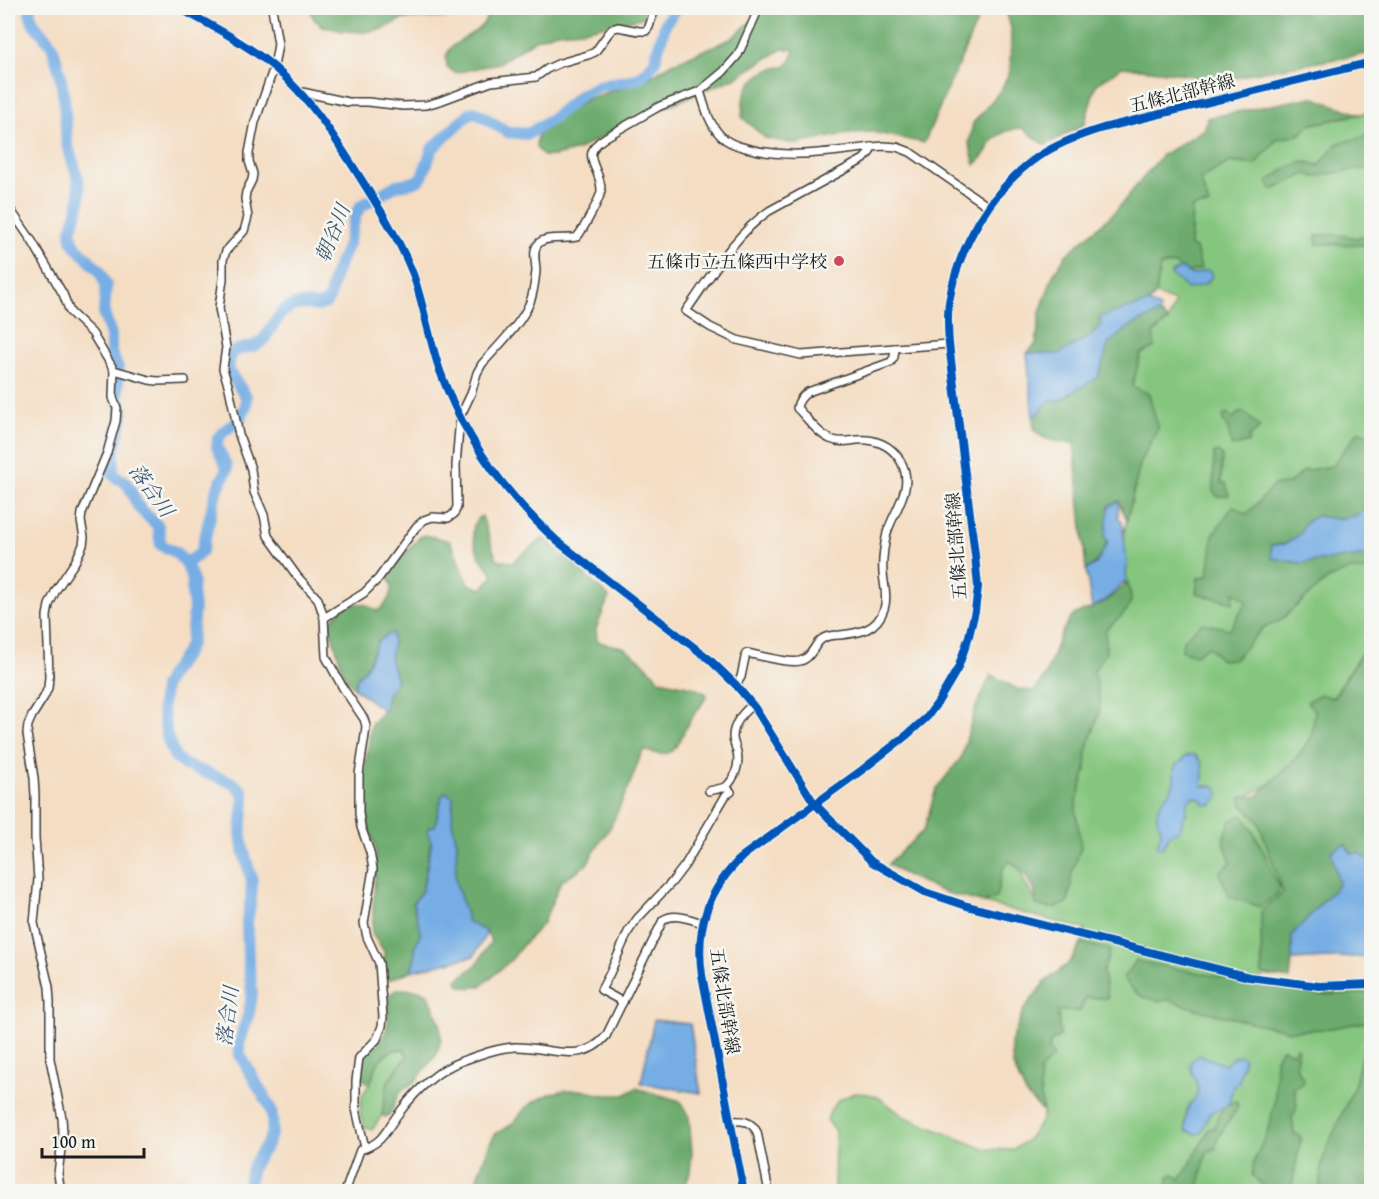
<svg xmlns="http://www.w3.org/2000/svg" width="1379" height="1199" font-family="'Gentium Book Plus','Noto Serif JP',serif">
	<rect width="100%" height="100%" fill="#f6f6f2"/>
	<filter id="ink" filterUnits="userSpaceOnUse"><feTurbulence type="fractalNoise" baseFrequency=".0167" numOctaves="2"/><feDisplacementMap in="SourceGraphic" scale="12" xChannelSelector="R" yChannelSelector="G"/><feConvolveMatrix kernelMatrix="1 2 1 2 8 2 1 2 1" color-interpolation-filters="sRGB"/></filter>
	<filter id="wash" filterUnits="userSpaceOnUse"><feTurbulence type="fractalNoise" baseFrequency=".008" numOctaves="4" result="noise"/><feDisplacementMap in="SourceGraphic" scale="24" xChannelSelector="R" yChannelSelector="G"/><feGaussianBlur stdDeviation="1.35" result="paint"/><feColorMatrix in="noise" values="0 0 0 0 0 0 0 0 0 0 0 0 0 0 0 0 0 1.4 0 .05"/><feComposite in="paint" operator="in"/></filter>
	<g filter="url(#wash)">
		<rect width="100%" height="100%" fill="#f4ddc2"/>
		<g fill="#85c67e" stroke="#50714d" stroke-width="1.5">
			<path d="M1371 112V647L1362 653 1346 675 1311 738 1295 760 1267 786 1240 799 1245 803 1301 876 1261 912 1262 987 1295 990H1371V1191H834L835 1131 827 1120 831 1109 839 1100 854 1093 869 1094 879 1098 905 1117 984 1149 1013 1150 1027 1140 1042 1120 1043 1111 1027 1096 1013 1065 1011 1043 1024 1009 1045 982 1068 964 1082 943 1085 929 984 903 988 885 1002 852 1019 868 1024 881 1033 897 1057 901 1070 833 1094 630 1126 595 1120 549 1141 460 1158 428 1132 386 1141 354 1153 334 1168 321 1175 302 1156 295 1160 266 1175 264 1190 245 1192 207 1209 205 1199 180 1230 162 1255 165 1277 139 1301 134 1308 125Z"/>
			<path d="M395 1049 404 1050 407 1056 388 1081 382 1115 372 1130 365 1127 360 1114 362 1095 370 1084 378 1061Z"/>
		</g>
		<g fill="#6cab6d" stroke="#446444" stroke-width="1.5">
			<path d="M309 8H472L454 17 402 19 384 29 364 32 343 31 322 26 314 19Z"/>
			<path d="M491 8H656L646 17 583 30 557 32 536 39 499 63 455 73 447 67 446 56 451 47 477 30 484 23Z"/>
			<path d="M766 8H983L924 143 872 132 850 133 797 144 765 138 742 117C743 110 742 103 744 97 749 78 767 67 785 67L792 59 794 49H782L737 77 625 124 578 150 555 156H543L536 147 537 137 543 128 587 99 646 79 673 63 731 39Z"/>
			<path d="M1005 8H1371V53L1253 73 1216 84 1186 74 1122 67 1096 85 1084 125 1045 145 1022 128C1011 129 999 133 992 142 986 151 984 157 975 165L969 144 973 123 1001 90 1010 71 1011 28Z"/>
			<path d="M1312 97 1359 114 1308 125 1301 134 1277 139 1255 165 1230 162 1200 179 1209 205 1192 207 1190 245 1196 249 1201 269 1185 273 1175 264 1160 266 1156 295 1148 303 1100 317 1101 325 1092 335 1059 354 1027 353 1036 344 1040 312 1054 273 1066 255 1114 213 1161 156 1205 129 1207 118Z"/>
			<path d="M1371 135V168L1333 173 1315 177 1306 174 1277 188 1272 189 1267 182C1283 171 1299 155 1319 166L1336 144Z"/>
			<path d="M1371 233V245L1317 244 1316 236 1336 234 1356 238Z"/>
			<path d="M1159 313 1168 321 1153 334 1155 347 1141 354 1132 386 1149 394 1158 428 1141 460 1127 520 1119 502 1109 506C1108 532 1111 555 1086 570L1074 443C1062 443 1039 441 1034 428 1033 425 1034 421 1033 418L1052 399 1098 377 1109 343 1132 325Z"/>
			<path d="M1245 412 1260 428 1249 437V442L1232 447 1228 429 1223 421V416L1227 413 1233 418 1239 413Z"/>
			<path d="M1358 432 1371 434V501L1359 515 1337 519 1316 516 1305 523 1300 534 1285 544 1271 545 1272 558 1302 563 1371 555V571L1349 570 1328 579 1278 622 1263 628 1235 659 1221 660 1208 646 1196 655 1182 651 1183 640 1202 623 1230 629 1247 601 1234 592 1233 603 1196 593 1198 578 1208 576 1213 535 1233 506 1247 514 1274 485 1288 484 1304 471 1332 466Z"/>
			<path d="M1214 452H1218L1222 456 1221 483 1226 484 1229 495 1218 497 1213 491Z"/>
			<path d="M482 516 496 558 501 560 512 562 544 538 609 597 596 629 597 640 602 643 623 647 642 661 660 680 692 687 707 694C702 708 695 711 689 722 676 745 677 762 644 750L641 754 630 784 610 828 598 845 587 864 561 882 543 923 521 947 512 959 481 986 470 988 459 985 457 980 477 964 491 941 487 932 468 922 455 879 457 843 452 823 453 797 442 796 431 841 422 891 413 903 422 932 415 947V958L411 971 389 980 384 976V951L372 934 376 850 366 821 363 782 371 724 386 708C385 694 388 692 397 681L390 658 393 643 378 641 367 666 357 678 354 688 344 675 329 624C335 613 350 601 363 604 368 605 373 609 377 611 385 607 394 593 391 584 390 581 388 578 386 575L420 537 425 535 450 541 459 560 468 584 482 589 492 577V572C488 567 483 562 480 557 474 545 467 523 482 516Z"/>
			<path d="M1128 582C1128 588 1131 592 1131 597 1132 611 1115 621 1106 629 1104 637 1107 642 1106 650 1105 658 1096 664 1094 672L1100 703 1099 714 1087 749 1086 770 1077 800 1076 810 1081 847 1071 876V887L1068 902C1056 909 1050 909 1036 905 1035 901 1036 894 1034 889 1031 881 1018 866 1010 861L1003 868 996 898 984 903 943 892 902 873 888 864 924 830 936 789 961 758 975 709 991 675 1017 689 1034 691C1054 670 1053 637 1073 616 1078 611 1083 611 1090 609 1095 607 1102 604 1107 600 1114 595 1121 588 1128 582Z"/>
			<path d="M1371 647V870L1369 868 1339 884 1292 935V960L1290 979 1262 975 1261 912 1283 892 1258 821 1242 805V797L1257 796 1295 760 1311 738 1315 711 1307 702 1320 694 1333 698 1362 653Z"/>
			<path d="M1242 815C1250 826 1258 839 1264 852 1270 865 1271 875 1280 886L1277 894 1260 907 1230 897 1219 873 1231 862 1223 841 1231 820Z"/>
			<path d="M1082 943 1110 950 1103 973 1108 998H1086L1080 1011H1058L1060 1036 1051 1041 1049 1048 1053 1056 1040 1071V1088L1043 1111 1027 1096 1013 1065 1011 1043 1024 1009 1045 982 1068 964Z"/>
			<path d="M1136 961 1318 995 1371 993V1021L1325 1029 1290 1031 1206 1012 1168 1000 1158 1001 1143 997 1134 991 1123 978Z"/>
			<path d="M398 989 419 990 429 995 440 1024 441 1039 437 1054 415 1082 401 1091 398 1096 390 1114 385 1117 382 1115 388 1081 395 1073 398 1066 407 1059V1054L404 1050C380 1048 376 1066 370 1084L359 1077 362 1058C373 1049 385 1039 388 1024 390 1010 381 997 398 989Z"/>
			<path d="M1371 1045V1191H1319L1322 1163 1332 1136 1354 1086 1363 1051Z"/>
			<path d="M1296 1047 1298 1049C1296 1061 1294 1069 1304 1078L1303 1084 1294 1088 1297 1107 1292 1118 1294 1133 1301 1137 1291 1191C1269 1192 1268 1192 1252 1175L1254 1161 1267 1133 1275 1102 1276 1057 1283 1048 1293 1053Z"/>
			<path d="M636 1088 680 1101 689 1117 692 1152 690 1172 683 1191H465L475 1183 490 1143 496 1133 508 1127 517 1119 526 1107 537 1100 552 1093 566 1090H581L604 1095H625Z"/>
			<path d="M1236 1101 1238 1107 1219 1136 1215 1149 1207 1151 1199 1184 1194 1191H1171L1167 1184 1169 1176 1173 1174 1180 1179 1188 1168 1209 1129 1215 1128C1217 1114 1222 1106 1236 1101Z"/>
		</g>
		<g fill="#75ade4" stroke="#486480" stroke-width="1.5">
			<path d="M1181 268 1192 275 1208 270 1212 274C1209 286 1200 286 1188 289L1170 274Z"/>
			<path d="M1148 303 1160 308 1159 313 1132 325 1109 343 1098 377 1058 401 1052 399 1033 418 1027 353 1059 354 1092 335 1101 325 1100 317Z"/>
			<path d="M1119 501 1118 518 1122 522 1127 562 1126 580 1106 600 1092 608 1086 570 1096 564 1108 542 1105 536 1109 506Z"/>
			<path d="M1371 501V555L1302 563 1272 558 1271 545 1285 544 1300 534 1305 523 1316 516 1337 519 1359 515Z"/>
			<path d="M392 633 393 643 390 658 397 681C388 692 385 694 386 708L383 710 354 688 357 678 367 666 378 641 387 635Z"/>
			<path d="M1193 754C1206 761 1203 774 1202 786H1215L1218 789 1219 796 1213 804 1207 805 1204 804C1202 798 1199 797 1192 797L1187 803 1186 815 1182 819V824L1179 831 1170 834 1163 847 1159 848 1157 846C1157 842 1161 837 1161 832 1161 826 1156 820 1157 814 1158 800 1169 796 1173 785 1176 775 1169 765 1183 761L1184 757Z"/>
			<path d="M445 792 453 797 452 823 457 843 455 879 468 922 487 932 474 956 411 971 415 958V947L421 932 413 903 422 891 431 846V841L427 831 430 827 435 826 442 796Z"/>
			<path d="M1345 844 1352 854 1360 853 1369 861V867L1371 870V956L1292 960V935L1339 884 1331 851Z"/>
			<path d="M654 1020 690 1024 701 1093 641 1083Z"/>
			<path d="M1200 1055 1225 1065 1233 1057 1240 1055 1244 1058 1239 1082 1233 1086C1228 1112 1228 1103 1209 1114L1202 1132 1196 1135 1191 1132 1186 1131C1184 1124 1186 1110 1190 1104 1193 1100 1197 1097 1198 1092 1200 1080 1179 1063 1200 1055Z"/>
		</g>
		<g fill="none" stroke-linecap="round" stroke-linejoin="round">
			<g stroke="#75ade4" stroke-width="12">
				<path d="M30 8V14L34 24 52 45 60 73 64 98 67 144 78 178 80 198 78 208 71 231 72 239 76 247 99 270 106 285 104 314 111 335V353L118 368V399L122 410V417L114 450 113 474 117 478 124 481 129 487 139 508 158 526 161 545 175 552 186 563 193 581 192 592 194 608 191 642 186 653 170 675 164 687 162 707 167 737 175 757 185 765 233 783 243 792 244 801 241 832 243 849 252 880 251 898 247 922 248 959 252 993 249 1013 239 1044 240 1055 270 1107C274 1118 273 1134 267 1144 262 1153 255 1159 252 1168 250 1176 249 1184 247 1192"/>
				<path d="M186 563 197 556 202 550 216 492 227 470 226 465 217 447 218 438 223 432 240 419 246 406V396L228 370V362L231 355 237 350 257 345 264 339 282 312 294 305 307 304 318 306 326 303 330 297 334 277 348 244 356 214 361 206 397 185 411 183 417 181 422 177 432 149 470 113 474 112 479 114 507 132 528 134 536 129 553 118 582 94 598 86 637 79 646 72 654 63 666 22 677 8"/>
			</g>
		</g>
	</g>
	<g filter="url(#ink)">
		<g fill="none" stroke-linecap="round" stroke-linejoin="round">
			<defs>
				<g id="minor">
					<path d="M179 8C212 26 246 43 275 68 312 100 335 138 361 179 380 209 400 241 413 274 424 306 429 339 440 371 464 438 504 493 557 541L709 659 736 685 755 708 814 803 872 862 925 892 967 906 1249 977 1319 986 1372 984"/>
					<path d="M272 8 278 44 274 67 255 122 249 153V161L253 174 252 180 246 192 245 199 248 217 244 231 226 251 223 260V279L219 308 226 347 223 369 229 388 239 435 251 469 254 492 264 515 268 536 297 576 318 599 324 618 326 657 343 688 364 719 366 726 365 735 359 774V813L361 827 370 852 373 869 364 923 367 937 379 963 383 1017 382 1026 377 1039 359 1058 356 1081V1109L365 1148"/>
					<path d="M700 91C705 107 709 124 721 136 728 143 737 146 746 148 793 161 837 150 884 146L897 147 910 152 989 207"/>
					<path d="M302 92 348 102H368L403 106 426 105 440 101 491 82 536 77 547 69 560 63 588 55 595 52 608 34 612 29 618 27 639 31H646L649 27 655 8"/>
					<path d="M871 147 870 152 864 159 769 211C733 236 711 276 686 311L710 327 737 340 801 355 949 344"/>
					<path d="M8 206 32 241 63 294 70 312 92 333 114 370 113 398 117 408 116 421 107 453 82 513 81 521 84 537 83 545 75 562 56 590 49 605 47 616 49 677 48 688 44 697 32 716 28 725 27 734 34 778 35 795V838L38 879 34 923 49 987 50 1002V1059L62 1118 63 1132 58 1174 61 1192"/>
					<path d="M114 370 149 380 157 381 185 380"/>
					<path d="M324 618 364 593 378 579 416 527 424 520 432 517 448 518 454 514 457 507 456 465 460 417 471 394 477 373 482 364C497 347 522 323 530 302 534 292 535 281 536 271 536 262 532 251 538 244 545 235 567 240 577 237 583 230 600 199 601 191 602 167 576 156 606 137L660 106 700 91 723 72 738 55 759 8"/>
					<path d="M736 685 741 677 746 653C759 655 789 664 800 661 812 658 814 644 822 639 827 635 835 635 840 635 860 633 877 630 884 609 888 597 884 586 883 573 882 560 884 546 887 533 895 507 916 487 900 460 891 445 874 438 857 440 848 441 839 443 830 439 817 433 807 418 797 408 798 400 802 396 808 392L891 362 894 357 895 348"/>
					<path d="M709 791 726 787C735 778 740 765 737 752 736 747 733 742 733 737 733 725 743 711 753 705"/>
					<path d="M623 1002 601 990 610 973 628 932 637 919 672 882 685 865 723 800 726 795 731 792 726 787"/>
					<path d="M730 1121C743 1120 751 1121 757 1132L769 1192"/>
					<path d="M345 1192 360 1150C385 1142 384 1132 399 1113 415 1092 436 1070 462 1061 479 1055 497 1048 515 1047 548 1046 581 1066 606 1036L663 920C675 912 691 920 703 923"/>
					<path d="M744 1192 702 975C695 927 708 889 744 855L862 770 907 735 927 717 938 702 958 668 969 636 975 611 978 587 975 555 949 344C948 330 947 316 949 302 958 247 992 188 1039 156 1059 143 1080 135 1103 128L1372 62"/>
				</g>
			</defs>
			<use href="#minor" stroke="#3c3935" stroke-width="10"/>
			<use href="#minor" stroke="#fff" stroke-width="7"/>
			<defs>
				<g id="cycleway">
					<path d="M179 8C212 26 246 43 275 68 312 100 335 138 361 179 380 209 400 241 413 274 424 306 429 339 440 371 464 438 504 493 557 541L709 659 736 685 755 708 814 803 872 862 925 892 967 906 1249 977 1319 986 1372 984"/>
					<path d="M744 1192 702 975C695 927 708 889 744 855L862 770 907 735 927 717 938 702 958 668 969 636 975 611 978 587 975 555 949 344C948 330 947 316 949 302 958 247 992 188 1039 156 1059 143 1080 135 1103 128L1372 62"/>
				</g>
			</defs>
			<use href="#cycleway" stroke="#f6f6f2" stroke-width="11"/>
			<use href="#cycleway" stroke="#0057b8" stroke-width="8"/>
		</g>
	</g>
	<circle fill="#d1495b" stroke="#f6f6f2" stroke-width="2" cx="839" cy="261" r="6"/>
	<g text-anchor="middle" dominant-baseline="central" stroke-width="5" stroke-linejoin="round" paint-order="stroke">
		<g font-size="18" fill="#1c1c1c" stroke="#f6f6f2">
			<text transform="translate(1182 93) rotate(-14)">五條北部幹線</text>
			<text transform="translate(956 546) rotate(-94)">五條北部幹線</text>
			<text transform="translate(725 1001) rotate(81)">五條北部幹線</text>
		</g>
		<g font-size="18" fill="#1c1c1c" stroke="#f6f6f2" text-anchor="end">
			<text x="827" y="261">五條市立五條西中学校</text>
		</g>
		<g font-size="20" font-style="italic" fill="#40566c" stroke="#f6f6f2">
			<text transform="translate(332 233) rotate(-68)">朝谷川</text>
			<text transform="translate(152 490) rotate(54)">落合川</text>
			<text transform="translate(227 1016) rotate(-83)">落合川</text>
		</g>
	</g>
	<rect width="1379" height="1199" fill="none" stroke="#f6f6f2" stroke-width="30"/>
	<path d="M42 1148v9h102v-9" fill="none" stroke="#1c1c1c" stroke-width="3"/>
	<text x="51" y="1148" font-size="18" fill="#1c1c1c" stroke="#f6f6f2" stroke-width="4.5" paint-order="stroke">100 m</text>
</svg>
